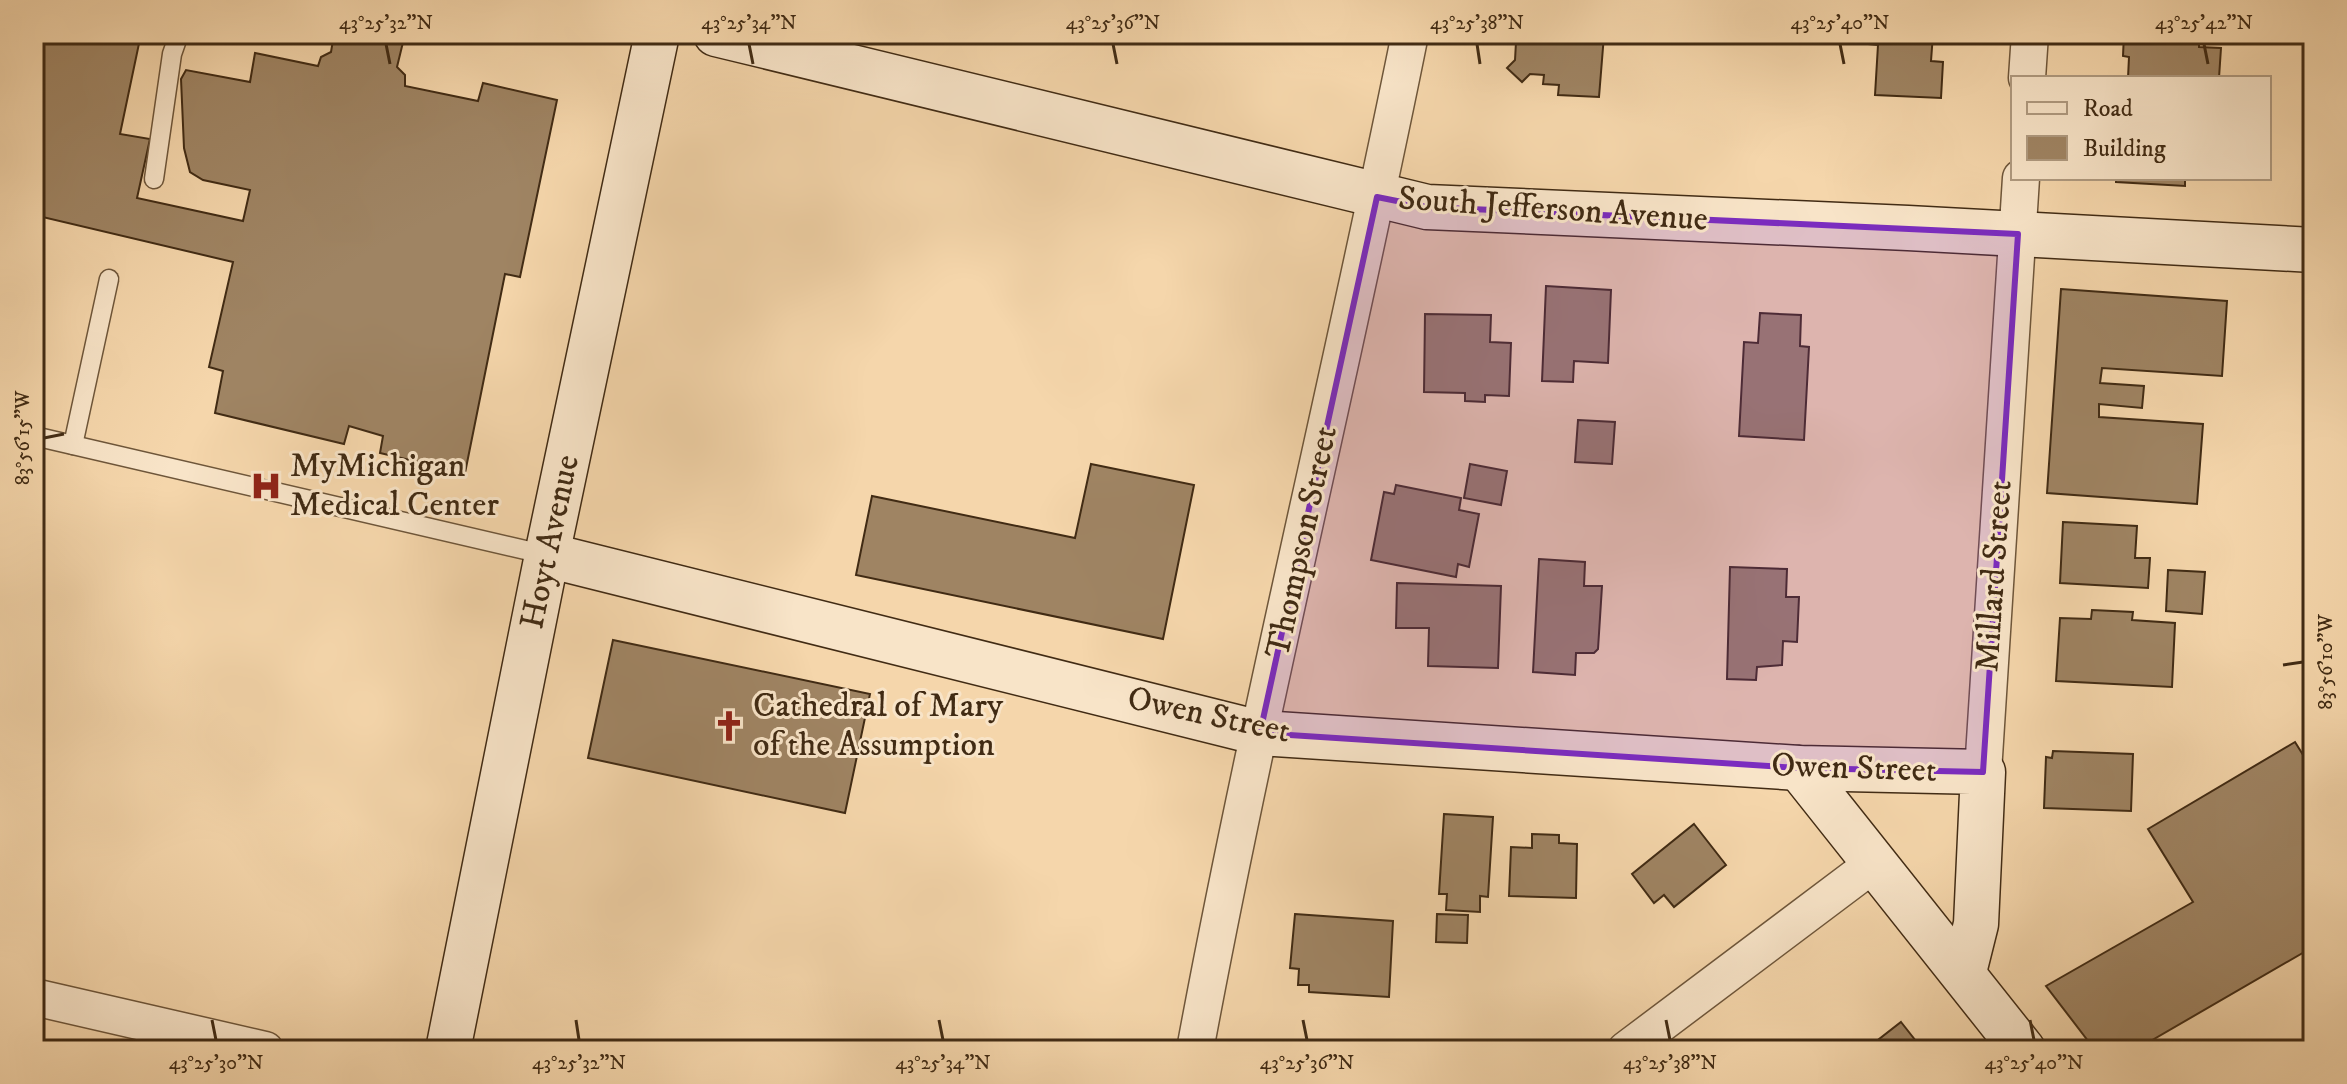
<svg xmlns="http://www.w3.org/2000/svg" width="2347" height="1084" font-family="'IM FELL DW Pica',serif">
	<rect width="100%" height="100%" fill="#f5d6ab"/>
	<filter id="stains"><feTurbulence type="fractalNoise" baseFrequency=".0025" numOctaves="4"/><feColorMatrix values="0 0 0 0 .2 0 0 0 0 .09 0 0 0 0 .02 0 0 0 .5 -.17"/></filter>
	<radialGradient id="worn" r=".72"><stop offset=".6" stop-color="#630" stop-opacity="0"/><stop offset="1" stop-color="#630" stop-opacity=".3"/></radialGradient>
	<g fill="#9f8463" stroke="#412b14" stroke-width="2">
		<path d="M34 34H141L120 134 150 139 137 198 243 221 250 190 203 180 190 172 184 148 181 79 186 70 250 82 255 53 318 66 321 57 331 52 334 34H405L397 67 405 75V86L478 101 483 83 557 100 520 277 505 274 465 473 380 453 383 436 349 426 344 444 215 413 223 371 209 367 233 262 34 215Z"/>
		<path d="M1509 34 1604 35 1599 97 1558 95 1559 85 1543 84 1544 75 1530 74 1522 82 1507 68 1515 60 1516 42 1509 41Z"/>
		<path d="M1870 34H1933L1931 61 1943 62 1941 98 1875 95 1878 45 1869 44Z"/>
		<path d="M2124 34H2199V47L2221 48 2219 78H2128L2129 57 2123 56Z"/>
		<path d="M2116 178H2185V186L2116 182Z"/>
		<path d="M1546 286 1611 290 1608 363 1574 361 1573 382 1542 381Z"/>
		<path d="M2061 289 2227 301 2222 376 2102 368 2100 383 2144 386 2142 408 2099 404V417L2203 424 2197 504 2047 493Z"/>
		<path d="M1760 313 1801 315 1800 346 1809 347 1804 440 1739 436 1744 342 1758 343Z"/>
		<path d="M1425 314 1491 315 1490 342 1511 343 1509 396 1485 395V402L1465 401V393L1424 392Z"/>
		<path d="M1578 420 1615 422 1612 464 1575 462Z"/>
		<path d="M1091 464 1194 485 1163 639 856 575 872 496 1075 538Z"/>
		<path d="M1470 464 1507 471 1501 505 1464 498Z"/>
		<path d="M1396 485 1461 498 1459 510 1479 514 1469 567 1458 564 1456 577 1371 560 1384 492 1394 494Z"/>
		<path d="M2063 522 2137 526 2135 558H2150L2148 588 2060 583Z"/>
		<path d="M1539 559 1585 562 1584 586H1602L1598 649 1594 653H1576L1575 675 1533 672Z"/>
		<path d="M1730 567 1787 569 1786 597H1799L1797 642 1783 641 1782 665 1757 667 1756 680 1727 679Z"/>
		<path d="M2168 570 2205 572 2202 614 2166 611Z"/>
		<path d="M1397 583 1501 586 1498 668 1428 666 1429 628H1396Z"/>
		<path d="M2092 610 2133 612 2132 620 2175 623 2172 687 2056 681 2060 618 2091 619Z"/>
		<path d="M613 640 870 694 845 813 588 758Z"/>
		<path d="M2295 742 2313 771V947L2135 1050H2095L2046 986 2193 902 2148 829Z"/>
		<path d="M2053 751 2133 754 2131 811 2044 808 2046 757 2052 758Z"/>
		<path d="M1444 814 1493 817 1488 897 1480 896V912L1446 910 1447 894H1439Z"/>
		<path d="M1694 824 1726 865 1674 907 1664 895 1654 903 1632 874Z"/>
		<path d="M1532 834 1559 835V843L1577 844 1576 898 1509 896 1511 847 1532 848Z"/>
		<path d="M1295 914 1393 921 1389 997 1309 992V985H1298L1299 969 1290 968Z"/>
		<path d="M1437 914 1468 915 1467 943 1436 942Z"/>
		<path d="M1901 1022 1923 1050H1865Z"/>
	</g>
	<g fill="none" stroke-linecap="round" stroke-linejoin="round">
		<defs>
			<g id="lane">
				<path d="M154 179 172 54 179 34"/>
				<path d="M34 436 547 555"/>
				<path d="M73 445 109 279"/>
			</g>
			<g id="street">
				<path d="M2027 78 2030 34"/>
				<path d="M1983 772 2021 178"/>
				<path d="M34 997 265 1050"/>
				<path d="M1195 1050C1258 710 1342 373 1410 34"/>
				<path d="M1626 1050 1876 862"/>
			</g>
			<g id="secondary">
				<path d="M716 34 1427 207 1908 228 2313 250"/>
				<path d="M547 555 1260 733 1799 768 1983 772 1976 924 1964 972"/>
				<path d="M1799 768 2023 1050"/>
				<path d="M448 1050 547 555 657 34"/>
			</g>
		</defs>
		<use href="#lane" stroke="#6e563a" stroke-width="21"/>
		<use href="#street" stroke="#6e563a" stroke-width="39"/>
		<use href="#secondary" stroke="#412b14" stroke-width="47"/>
		<use href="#lane" stroke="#f8e4c8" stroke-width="18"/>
		<use href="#street" stroke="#f8e4c8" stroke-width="36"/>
		<use href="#secondary" stroke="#f8e4c8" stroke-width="44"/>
	</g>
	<path fill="#7b2cbf" fill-opacity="0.2" stroke="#7b2cbf" stroke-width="6" stroke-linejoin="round" d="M1377 197 1427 207 2018 234 1983 772 1799 768 1260 733Z"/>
	<path fill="none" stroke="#412b14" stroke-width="3" d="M386 44 390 64M749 44 753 64M1113 44 1117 64M1477 44 1480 64M1840 44 1844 64M2204 44 2208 64M44 438 64 434M2283 665 2303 662M212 1020 216 1040M576 1020 579 1040M939 1020 943 1040M1303 1020 1307 1040M1666 1020 1670 1040M2030 1020 2034 1040"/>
	<defs>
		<symbol id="hospital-bare" viewBox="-9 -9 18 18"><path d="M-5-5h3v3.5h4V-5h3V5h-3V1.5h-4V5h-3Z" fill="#8f2418" stroke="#f8e4c8" stroke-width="2.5" paint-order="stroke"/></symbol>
		<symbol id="church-bare" viewBox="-9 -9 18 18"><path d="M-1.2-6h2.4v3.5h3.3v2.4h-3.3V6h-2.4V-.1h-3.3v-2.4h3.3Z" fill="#8f2418" stroke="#f8e4c8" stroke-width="2.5" paint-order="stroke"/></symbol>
	</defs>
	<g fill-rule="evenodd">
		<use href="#hospital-bare" x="244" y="464" width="44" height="44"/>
		<use href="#church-bare" x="707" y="704" width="44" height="44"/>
	</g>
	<g text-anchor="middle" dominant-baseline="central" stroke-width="6" stroke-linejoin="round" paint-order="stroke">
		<g font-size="34" fill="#412b14" stroke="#f8e4c8">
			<text transform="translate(1553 209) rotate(4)">South Jefferson Avenue</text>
			<text transform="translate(550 542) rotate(-78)">Hoyt Avenue</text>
			<text transform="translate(1302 542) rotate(-78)">Thompson Street</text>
			<text transform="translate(1994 576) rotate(-86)">Millard Street</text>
			<text transform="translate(1209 715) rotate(12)">Owen Street</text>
			<text transform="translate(1854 768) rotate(2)">Owen Street</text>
		</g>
		<g font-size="34" fill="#412b14" stroke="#f8e4c8" text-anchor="start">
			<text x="290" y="466">MyMichigan<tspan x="290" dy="39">Medical Center</tspan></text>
			<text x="753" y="706">Cathedral of Mary<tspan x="753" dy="39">of the Assumption</tspan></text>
		</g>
	</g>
	<rect width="2347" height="1084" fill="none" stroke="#f5d6ab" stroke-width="88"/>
	<rect x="2011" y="76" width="260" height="104" fill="#f8e4c8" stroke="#af9a80" stroke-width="2"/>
	<rect x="2027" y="102" width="40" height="12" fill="#f8e4c8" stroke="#af9a80" stroke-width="2"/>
	<text x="2083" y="116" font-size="24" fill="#412b14">Road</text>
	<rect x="2027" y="136" width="40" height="24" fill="#9f8463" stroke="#af9a80" stroke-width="2"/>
	<text x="2083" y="156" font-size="24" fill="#412b14">Building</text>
	<rect x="44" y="44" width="2259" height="996" fill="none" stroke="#412b14" stroke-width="3"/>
	<g font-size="20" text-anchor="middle" fill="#412b14">
		<text x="386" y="29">43°25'32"N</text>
		<text x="749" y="29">43°25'34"N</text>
		<text x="1113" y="29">43°25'36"N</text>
		<text x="1477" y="29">43°25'38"N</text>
		<text x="1840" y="29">43°25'40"N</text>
		<text x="2204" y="29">43°25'42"N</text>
		<text transform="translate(22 438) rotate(-90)" y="7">83°56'15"W</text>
		<text transform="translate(2325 662) rotate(-90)" y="7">83°56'10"W</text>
		<text x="216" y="1069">43°25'30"N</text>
		<text x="579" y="1069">43°25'32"N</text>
		<text x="943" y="1069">43°25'34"N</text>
		<text x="1307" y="1069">43°25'36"N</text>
		<text x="1670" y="1069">43°25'38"N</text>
		<text x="2034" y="1069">43°25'40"N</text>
	</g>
	<rect width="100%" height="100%" filter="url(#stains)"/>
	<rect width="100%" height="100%" fill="url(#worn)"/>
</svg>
